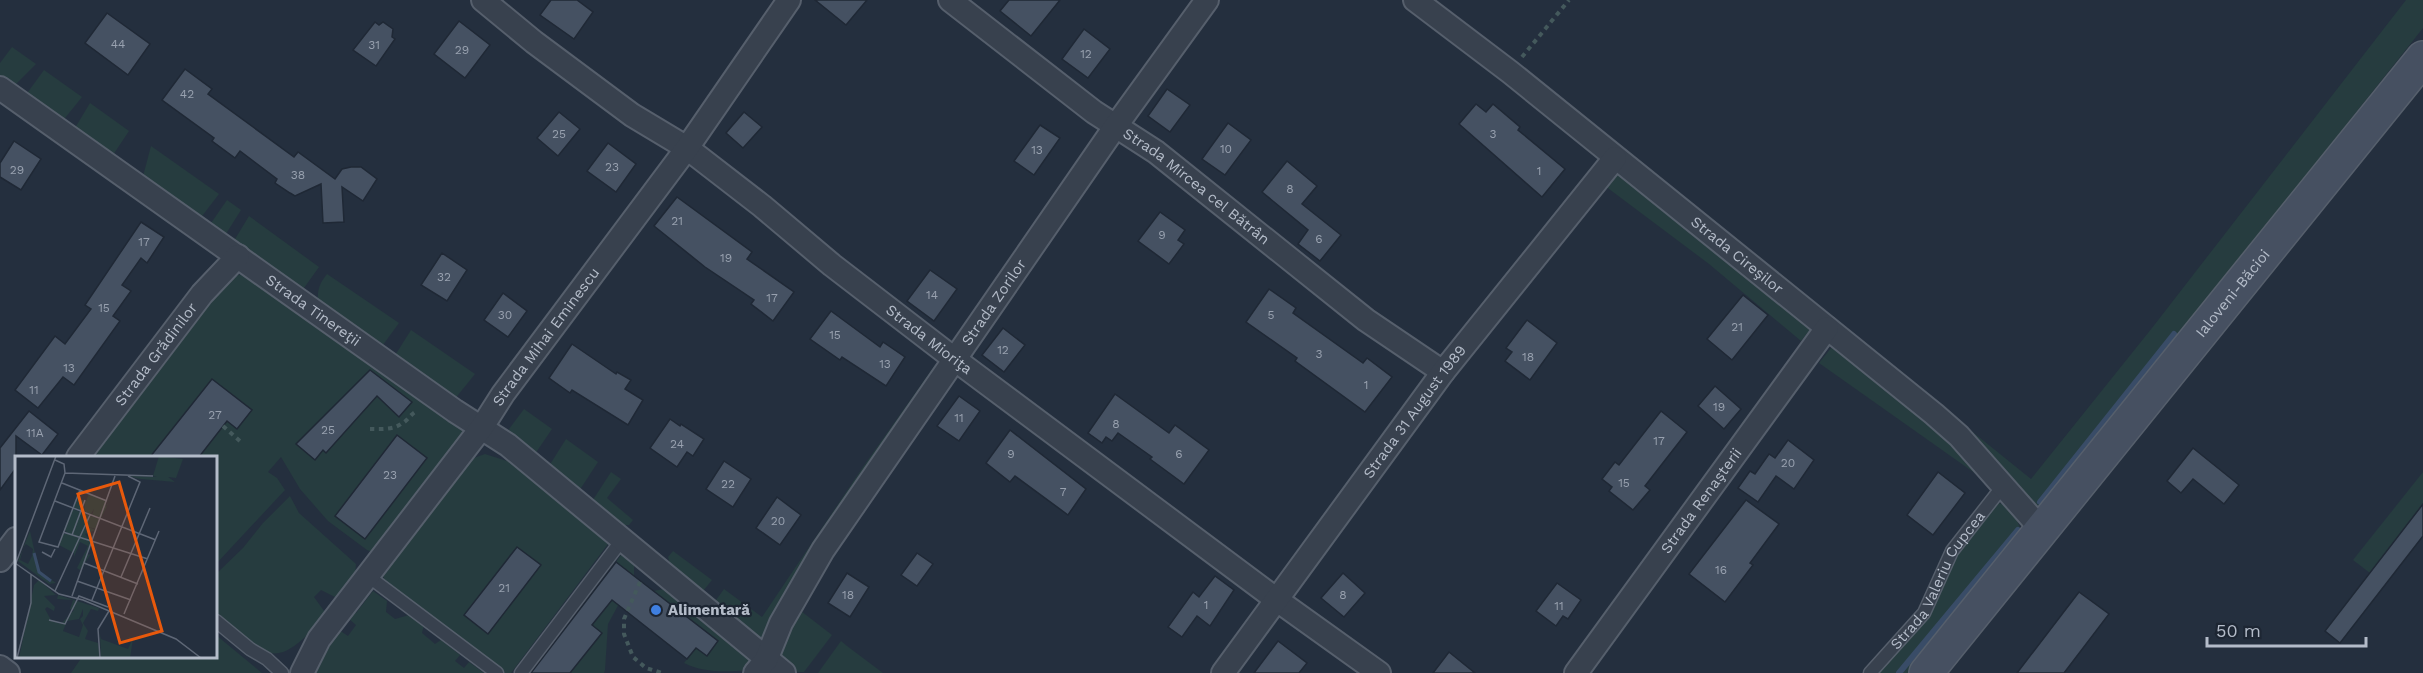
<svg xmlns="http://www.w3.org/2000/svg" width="2423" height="673" font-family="'Work Sans',sans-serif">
	<rect width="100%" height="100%" fill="#242f3e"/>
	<g fill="#263c3f">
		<path d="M2406 0H2423V28L2041 510 2027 506 1938 404 2031 479 2152 328Z"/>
		<path d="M12 47 36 64 12 88 0 80V63Z"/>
		<path d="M44 70 82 97 61 123 25 96Z"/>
		<path d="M90 103 129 131 111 158 77 135 75 128Z"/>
		<path d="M151 146 219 194 199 220 142 180Z"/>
		<path d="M1618 168 1814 325 1801 341 1709 264 1605 186Z"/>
		<path d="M227 200 241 210 224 237 209 226Z"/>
		<path d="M249 216 319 267 304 288H296L232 244Z"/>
		<path d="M327 274 399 323 380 349 318 301C317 289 320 283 327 274Z"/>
		<path d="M239 275 250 276 405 382C419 403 443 412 462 428V436L374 553 367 550 328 521 300 489 281 457 268 472 277 478 285 490 216 564V457H86L182 330 231 277Z"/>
		<path d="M411 330 475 374 454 400 394 357Z"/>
		<path d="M1836 342 1959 445 1993 486 1819 363Z"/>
		<path d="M935 365 938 371 762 646 711 607 724 589 762 617 863 467Z"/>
		<path d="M524 409 552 429 535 454 510 433 509 429Z"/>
		<path d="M566 439 598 462 581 488H575L549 466Z"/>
		<path d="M485 454 513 463 608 544 511 673H505L384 580 383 573 468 460Z"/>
		<path d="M611 472 621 479 607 498 633 520 629 525H615L589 506Z"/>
		<path d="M2423 472V504L2370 573 2353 560Z"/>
		<path d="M290 496 299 513 356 564 355 576 337 598 321 590 314 597 327 615C274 672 271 660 216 615V574L243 548 263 523Z"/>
		<path d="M1998 503C2014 506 2017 520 2022 534L1910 673H1878L1927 617 1953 561Z"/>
		<path d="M673 551 712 580 699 596 673 574 668 557Z"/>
		<path d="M621 555 634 565V576L608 624 605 670 604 673H572L569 671 602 633 592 625 632 574 616 562Z"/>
		<path d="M664 589 755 660 748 670C726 672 704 673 684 663L696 648 707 656 718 641 653 591Z"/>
		<path d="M373 591 387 601 386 612 395 619 409 615 424 625 422 633 435 644 441 640 460 655 455 661 464 668 469 662 484 673H309L323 650 339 630 348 636 356 625 348 618 352 611 356 613Z"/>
		<path d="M797 608 832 635 804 672H798L787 665 780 651Z"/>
		<path d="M216 635 262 673H71L82 657 216 656Z"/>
		<path d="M841 641 847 646 883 673H818Z"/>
	</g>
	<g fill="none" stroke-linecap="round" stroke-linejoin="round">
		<g stroke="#394c67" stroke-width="6">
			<path d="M2040 502 2174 334"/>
			<path d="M1899 673 2018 530"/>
		</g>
	</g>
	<g fill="#455162" stroke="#1f2835" stroke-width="1.5">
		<path d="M551 0H577L593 12 574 39 540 15Z"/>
		<path d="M815 0H867L846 25Z"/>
		<path d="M1009 0H1060L1031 36 1000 11Z"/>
		<path d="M107 13 150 44 128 75 85 43Z"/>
		<path d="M459 21 490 45 465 78 434 54Z"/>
		<path d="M375 22 379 25 383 22 393 29 392 37 395 39 376 66 353 50Z"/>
		<path d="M1084 29 1110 49 1088 78 1062 59Z"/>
		<path d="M185 69 212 89 208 94 294 157 298 152 335 179 342 169 351 167H361L377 179 363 201 342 187 344 222 323 223 321 184 295 196 290 193 275 183 277 179 240 151 235 158 212 141 214 138 162 100Z"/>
		<path d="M1167 89 1190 105 1170 132 1148 116Z"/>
		<path d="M1476 104 1486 112 1493 104 1520 127 1518 130 1565 169 1542 197 1459 124Z"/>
		<path d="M559 112 580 129 558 156 537 138Z"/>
		<path d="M744 112 762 127 743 148 726 133Z"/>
		<path d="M1228 123 1251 140 1225 175 1202 159Z"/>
		<path d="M1040 125 1060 138 1034 175 1014 161Z"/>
		<path d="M14 141 41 159 21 190 0 177V163Z"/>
		<path d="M608 143 636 164 616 192 587 171Z"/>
		<path d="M1287 161 1317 186 1302 204 1341 235 1320 261 1298 244 1308 230 1262 192Z"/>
		<path d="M677 197 752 252 747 259 794 292 773 321 751 304 754 300 705 267 654 226Z"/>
		<path d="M1160 212 1185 230 1178 240 1184 244 1169 264 1138 241Z"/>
		<path d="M141 222 164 237 147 263 141 258 122 285 131 291 113 316 120 321 74 385 63 377 38 408 15 390 55 336 65 344 91 309 85 305Z"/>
		<path d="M442 253 467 270 447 301 421 285Z"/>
		<path d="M930 270 957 289 934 321 907 301Z"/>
		<path d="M1269 289 1296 308 1293 313 1363 363 1367 358 1392 377 1365 412 1295 361 1297 358 1246 322Z"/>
		<path d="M503 293 527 311 508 337 484 320Z"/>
		<path d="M1743 295 1768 315 1732 360 1707 339Z"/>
		<path d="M831 311 880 347 883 342 905 357 886 386 842 357 840 360 810 339Z"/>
		<path d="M1527 320 1557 343 1530 380 1505 361 1512 352 1506 348Z"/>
		<path d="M1003 328 1025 345 1004 372 982 355Z"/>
		<path d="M572 344 616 374 617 372 631 380 625 389 643 400 628 425 572 390 570 393 549 378Z"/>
		<path d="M370 370 412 402 399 417 377 396 326 453 323 450 315 460 296 444Z"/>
		<path d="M212 379 252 410 237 429 227 421 199 457H150Z"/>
		<path d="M1715 386 1741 409 1724 429 1698 406Z"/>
		<path d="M1115 394 1169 433 1175 425 1209 450 1184 484 1150 459 1152 457 1118 433 1112 441 1106 437 1102 443 1088 433Z"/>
		<path d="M959 396 980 411 959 441 937 426Z"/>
		<path d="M29 411 58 434 42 455 16 436V468L0 490V448Z"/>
		<path d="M1661 411 1687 432 1645 486 1650 490 1633 510 1609 491 1612 487 1602 479 1615 462 1619 465Z"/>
		<path d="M670 419 680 426 681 424 704 439 693 456 687 452 677 467 650 448Z"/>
		<path d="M1010 430 1086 489 1068 515 1015 476 1010 482 986 463Z"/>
		<path d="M397 435 427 458 365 539 335 516Z"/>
		<path d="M1788 440 1814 460 1794 489 1776 476 1758 502 1738 488 1750 471 1755 474 1769 454 1775 458Z"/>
		<path d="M2193 448 2239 485 2224 504 2193 479 2181 493 2167 481Z"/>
		<path d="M724 461 751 479 733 507 706 489Z"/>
		<path d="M1938 472 1965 493 1933 535 1907 515Z"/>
		<path d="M777 497 801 515 780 545 756 528Z"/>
		<path d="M1746 500 1779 524 1750 563 1753 565 1725 602 1689 574Z"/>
		<path d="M2423 504V536L2340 643 2325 631Z"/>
		<path d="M517 547 541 565 488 634 464 615Z"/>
		<path d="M917 553 933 564 917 586 901 575Z"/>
		<path d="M616 562 718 641 707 656 696 648 687 659 612 600 592 625 602 633 570 673H531Z"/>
		<path d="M847 573 869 587 850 617 828 603Z"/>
		<path d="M1343 573 1365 593 1344 617 1321 598Z"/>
		<path d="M1215 576 1234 590 1210 626 1197 616 1182 637 1168 627 1193 592 1199 597Z"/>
		<path d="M1557 583 1581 600 1568 619 1563 616 1556 626 1536 611Z"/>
		<path d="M2079 592 2109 614 2064 673H2017Z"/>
		<path d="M1278 641 1307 663 1299 673H1254Z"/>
		<path d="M1449 652 1475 673H1433Z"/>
	</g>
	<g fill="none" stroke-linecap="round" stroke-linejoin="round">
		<defs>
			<g id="service">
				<path d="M368 576 497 673"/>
				<path d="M216 621 250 649 267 659 282 673"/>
				<path d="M521 673 622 540"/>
				<path id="s1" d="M1870 673 1924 613 1952 551 2003 486"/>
			</g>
			<g id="minor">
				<path id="s2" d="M483 0 534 42 632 115 687 148 762 206 832 265 953 358 1277 600 1379 673"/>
				<path id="s3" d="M950 0 1094 112 1156 152 1366 320 1443 372"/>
				<path id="s4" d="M1415 0 1510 72 1934 414 1959 436 2042 530"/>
				<path id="s5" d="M0 88 455 411 508 445 784 673"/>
				<path id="s6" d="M78 457 202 294 238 256"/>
				<path d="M0 560 16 539"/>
				<path d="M0 667 8 673"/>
				<path id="s7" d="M302 673 319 639 482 427 503 394 687 148 789 0"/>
				<path id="s8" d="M755 673 766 660 781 623 823 550 1115 127 1207 0"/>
				<path id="s9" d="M1223 673 1443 372 1615 158"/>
				<path id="s10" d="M1576 673 1827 328"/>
			</g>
			<g id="secondary">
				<path id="s11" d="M1926 673 2423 58"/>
			</g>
		</defs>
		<use href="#service" stroke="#565f6c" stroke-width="15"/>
		<use href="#minor" stroke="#565f6c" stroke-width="26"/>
		<use href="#secondary" stroke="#565f6c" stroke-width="36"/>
		<g stroke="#44595c" stroke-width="4" stroke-dasharray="4.5 4.5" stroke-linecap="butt">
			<path d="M1522 57 1569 0"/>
			<path d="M223 426 240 441"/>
			<path d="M370 429C380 429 393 430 401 424 408 421 410 414 417 411"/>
			<path d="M640 582 624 619V634L633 657 646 668 662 673"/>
		</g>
		<use href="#service" stroke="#38414e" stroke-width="12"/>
		<use href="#minor" stroke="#38414e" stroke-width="22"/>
		<use href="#secondary" stroke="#465061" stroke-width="33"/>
	</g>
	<circle fill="#3f7fe0" stroke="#1d2633" stroke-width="2" cx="656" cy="610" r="6"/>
	<g text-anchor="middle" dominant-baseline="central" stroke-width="4.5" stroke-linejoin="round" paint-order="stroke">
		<g font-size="12" fill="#98a1af">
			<text x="118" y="44">44</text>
			<text x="374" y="45">31</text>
			<text x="462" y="50">29</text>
			<text x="1086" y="54">12</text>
			<text x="187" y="94">42</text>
			<text x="559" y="134">25</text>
			<text x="1493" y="134">3</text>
			<text x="1226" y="149">10</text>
			<text x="1037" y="150">13</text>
			<text x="612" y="167">23</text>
			<text x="17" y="170">29</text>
			<text x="1539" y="171">1</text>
			<text x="298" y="175">38</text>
			<text x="1290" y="189">8</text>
			<text x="677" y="221">21</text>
			<text x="1162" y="235">9</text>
			<text x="1319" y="239">6</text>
			<text x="144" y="242">17</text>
			<text x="726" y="258">19</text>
			<text x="444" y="277">32</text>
			<text x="932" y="295">14</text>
			<text x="772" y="298">17</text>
			<text x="104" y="308">15</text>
			<text x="505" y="315">30</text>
			<text x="1271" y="315">5</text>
			<text x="1737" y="327">21</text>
			<text x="835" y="335">15</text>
			<text x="1003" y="350">12</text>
			<text x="1319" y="354">3</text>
			<text x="1528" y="357">18</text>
			<text x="885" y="364">13</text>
			<text x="69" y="368">13</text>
			<text x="1366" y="385">1</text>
			<text x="34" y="390">11</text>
			<text x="1719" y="407">19</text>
			<text x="215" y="415">27</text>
			<text x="959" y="418">11</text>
			<text x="1116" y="424">8</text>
			<text x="328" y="430">25</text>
			<text x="35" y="433">11A</text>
			<text x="1659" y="441">17</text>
			<text x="677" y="444">24</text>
			<text x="1011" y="454">9</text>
			<text x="1179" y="454">6</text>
			<text x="1788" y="463">20</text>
			<text x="390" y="475">23</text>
			<text x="1624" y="483">15</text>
			<text x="728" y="484">22</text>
			<text x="1063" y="492">7</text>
			<text x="778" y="521">20</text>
			<text x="1721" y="570">16</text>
			<text x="504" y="588">21</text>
			<text x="848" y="595">18</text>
			<text x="1343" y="595">8</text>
			<text x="1206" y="605">1</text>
			<text x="1559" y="606">11</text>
		</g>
		<g font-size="15" fill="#b4bcc9" stroke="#1d2633">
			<text stroke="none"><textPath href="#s3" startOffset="309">Strada Mircea cel Bătrân</textPath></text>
			<text stroke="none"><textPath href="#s4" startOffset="411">Strada Cireşilor</textPath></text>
			<text stroke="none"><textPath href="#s11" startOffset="488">Ialoveni-Băcioi</textPath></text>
			<text stroke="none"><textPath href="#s8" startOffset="442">Strada Zorilor</textPath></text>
			<text stroke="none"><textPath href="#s5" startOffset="384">Strada Tinereţii</textPath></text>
			<text stroke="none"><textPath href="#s7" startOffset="416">Strada Mihai Eminescu</textPath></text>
			<text stroke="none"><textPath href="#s2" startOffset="561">Strada Mioriţa</textPath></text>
			<text stroke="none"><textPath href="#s6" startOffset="129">Strada Grădinilor</textPath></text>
			<text stroke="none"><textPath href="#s9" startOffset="324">Strada 31 August 1989</textPath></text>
			<text stroke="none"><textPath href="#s10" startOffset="213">Strada Renaşterii</textPath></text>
			<text stroke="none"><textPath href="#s1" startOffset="116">Strada Valeriu Cupcea</textPath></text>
		</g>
		<g font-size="15" font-weight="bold" fill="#b4bcc9" stroke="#1d2633" text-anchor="start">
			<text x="668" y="610">Alimentară</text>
		</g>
	</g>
	<g transform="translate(15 456)">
		<rect width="202" height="202" fill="#242f3e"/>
		<path d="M144 0 168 3 161 22 153 21 160 26 126 23 121 22 115 20 142 21 138 20ZM74 38 91 45V51L98 38 86 62 77 59 79 53 76 58 69 55 70 45 66 55 58 51 62 42 71 45ZM57 53 84 63 81 73 70 70 69 75 71 70 81 74 70 78 76 86 71 99 76 98 65 114 62 112 73 90 65 86 59 101V97L44 89 48 78H54L49 74ZM15 75 24 115 41 127 34 128 3 105 8 93 5 104 13 108 17 100 18 93 11 88 8 92ZM24 124 41 139 29 140 40 151 39 155 32 151 30 153 36 164 46 168 59 154 55 153 58 144 42 143 43 139 84 152 83 155 76 153 68 167 73 175 70 183 83 187 85 202H4L19 129ZM68 153V160L65 163 68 169 64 181 48 175 52 165 64 163ZM85 179 86 183 113 193 117 184 111 180 118 183 115 202H86Z" fill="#263c3f" fill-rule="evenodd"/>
		<path fill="none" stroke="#394c67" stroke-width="3" d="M19 97 24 116 36 125"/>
		<path fill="none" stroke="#5e6776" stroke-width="1.5" d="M40 4 49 8 50 17 24 86 43 91 65 34M50 17 138 20M47 27 92 45M40 45 141 84M48 76 133 103M57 79 70 44M27 96 36 101 40 93M0 107 44 138 68 144 161 183 186 202M1 107 41 0M69 107 123 128M106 121 135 52M62 125 116 144M40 135 75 59M57 140 100 20M77 144 125 26 113 20M109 158 144 75M34 164 50 168 64 140 93 151M2 202 16 147V118M85 202 83 173 94 155"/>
		<path fill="#e8590c" fill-opacity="0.15" stroke="#e8590c" stroke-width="3" d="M104 26 147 175 105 187 63 38Z"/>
		<rect width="202" height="202" fill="none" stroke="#b4bcc9" stroke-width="3"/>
	</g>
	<path d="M2207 637v9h159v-9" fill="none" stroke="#b4bcc9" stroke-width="3"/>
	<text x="2216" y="637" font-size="18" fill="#b4bcc9" stroke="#1d2633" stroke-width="4.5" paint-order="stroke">50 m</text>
</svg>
